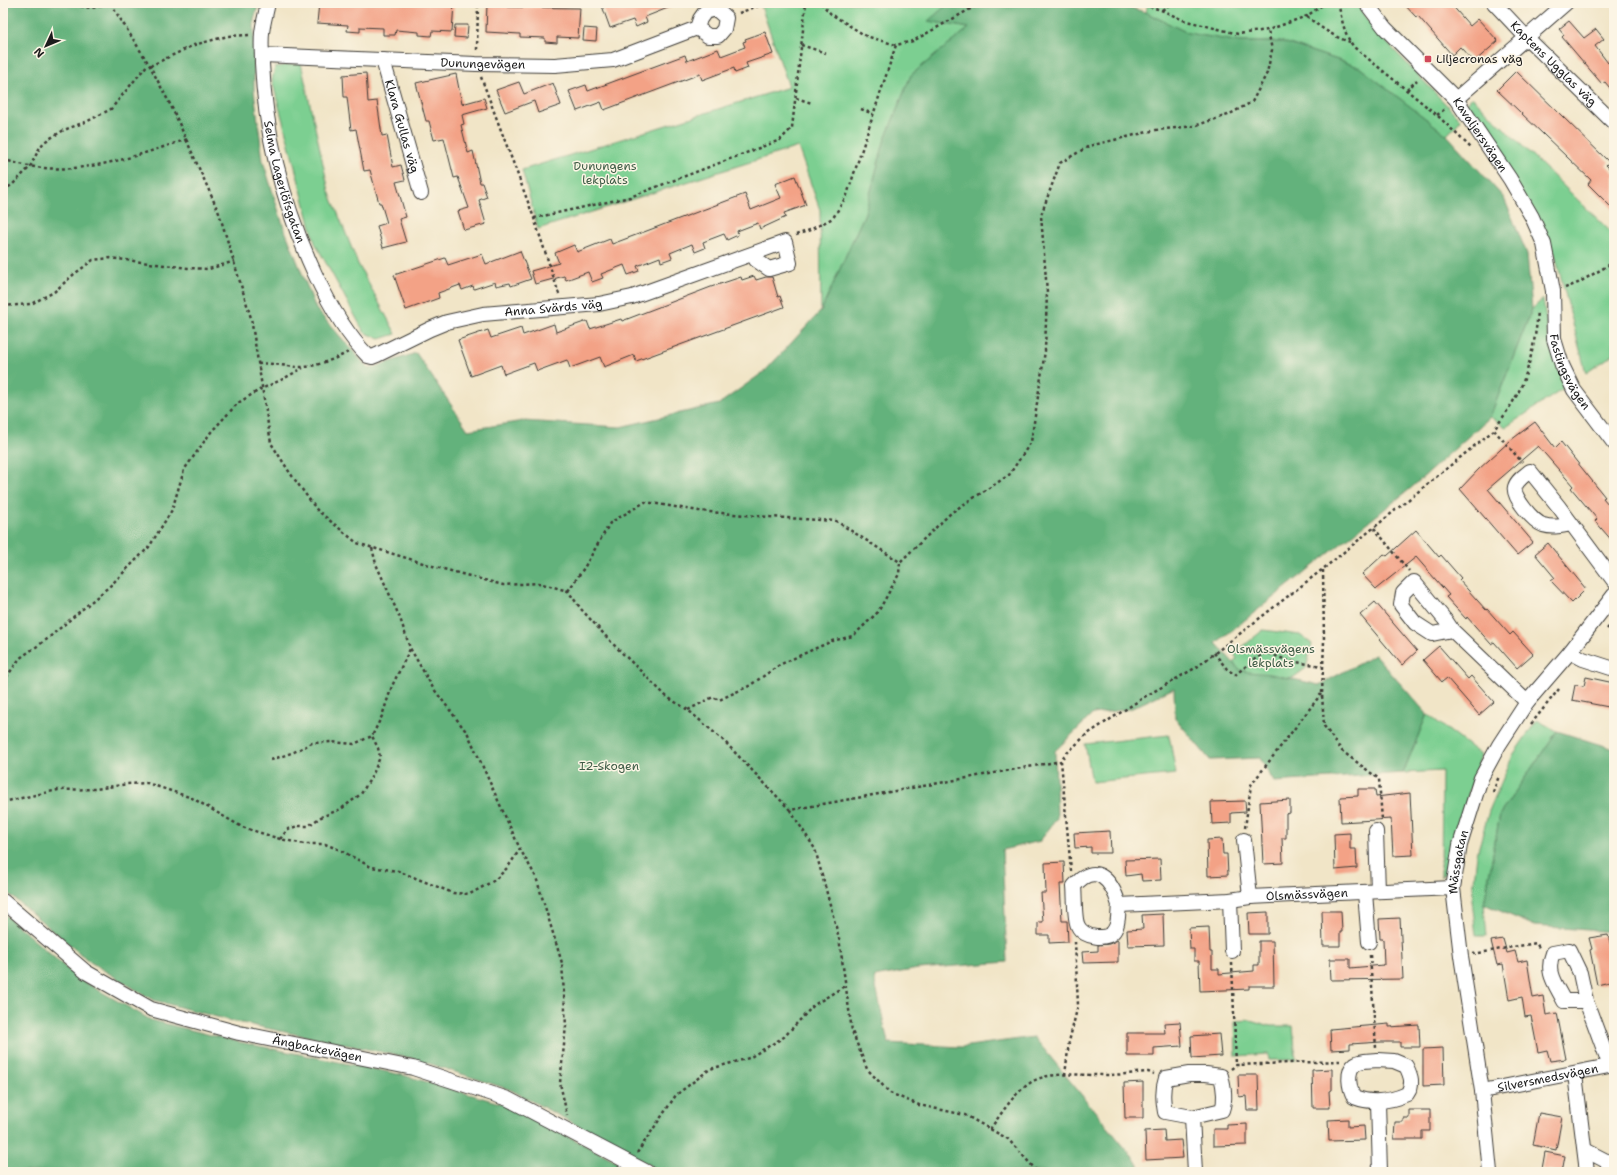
<svg xmlns="http://www.w3.org/2000/svg" width="1617" height="1175" font-family="'Shantell Sans',sans-serif">
	<rect width="100%" height="100%" fill="#fcf5e5"/>
	<filter id="ink" filterUnits="userSpaceOnUse"><feTurbulence type="fractalNoise" baseFrequency=".025" numOctaves="2"/><feDisplacementMap in="SourceGraphic" scale="8" xChannelSelector="R" yChannelSelector="G"/><feConvolveMatrix kernelMatrix="1 2 1 2 8 2 1 2 1" color-interpolation-filters="sRGB"/></filter>
	<filter id="wash" filterUnits="userSpaceOnUse"><feTurbulence type="fractalNoise" baseFrequency=".012" numOctaves="4" result="noise"/><feDisplacementMap in="SourceGraphic" scale="16" xChannelSelector="R" yChannelSelector="G"/><feGaussianBlur stdDeviation="0.9" result="paint"/><feColorMatrix in="noise" values="0 0 0 0 0 0 0 0 0 0 0 0 0 0 0 0 0 1.4 0 .05"/><feComposite in="paint" operator="in"/></filter>
	<g filter="url(#wash)">
		<rect width="100%" height="100%" fill="#f1e5c7"/>
		<g fill="#7bcf91" stroke="#4c7656">
			<path d="M760 3H835L836 4 840 3H949L929 21 969 28 911 75 884 142 865 213 821 311 820 210 798 147 538 229 522 170 789 87Z"/>
			<path d="M1149 3H1356L1373 28 1461 120 1447 135 1359 67 1283 42H1240L1188 33 1145 12Z"/>
			<path d="M301 63 329 191 358 264 396 334 380 339 364 332 315 243 272 80 275 67Z"/>
			<path d="M1472 97 1614 235V354L1586 373 1554 251 1466 104Z"/>
			<path d="M1543 299 1549 340 1566 387 1506 427 1490 417 1532 309Z"/>
			<path d="M1263 630 1300 635 1312 644 1306 668 1294 677 1260 683 1230 666 1237 659 1234 654Z"/>
			<path d="M1427 714 1481 755 1463 811 1451 868 1441 877 1442 771 1403 773Z"/>
			<path d="M1537 720 1557 731 1500 814 1484 904 1487 936H1476L1472 900 1477 854 1489 811 1513 755Z"/>
			<path d="M1169 735 1176 774 1092 782 1085 744Z"/>
			<path d="M1250 1020 1271 1026H1293L1296 1060H1269L1268 1054 1236 1056 1235 1021Z"/>
		</g>
		<g fill="#64b27b" stroke="#40674c">
			<path d="M3 3H259L254 20V90L263 161 283 225 316 309 369 369 416 353 468 430 523 421 620 427 719 404 765 371 821 311 865 213 884 142 911 75 969 28 928 21 949 3H1114L1145 12 1188 33 1240 42H1283L1359 67 1447 135 1504 198 1527 254 1532 309 1490 417 1410 489 1216 643 1239 669 1248 672 1271 674 1319 685 1375 655 1427 714 1403 773 1274 782 1260 758 1210 760 1175 718 1174 688 1130 709 1093 714 1055 751 1057 818 1040 841 1002 850 1007 962 918 969 874 977 888 1043 961 1047 1034 1037 1135 1160 1142 1172H660L632 1155 511 1090 415 1059 232 1021 153 1000 90 962 3 889Z"/>
			<path d="M1557 731 1614 749V932L1535 926 1484 904 1500 814Z"/>
			<path d="M3 913 79 979 151 1020 239 1042 403 1075 507 1105 638 1172H3Z"/>
		</g>
		<g id="blocks">
			<g fill="#f3a286">
				<path d="M319 3H454L452 32 432 31 431 36 419 35V32L396 30 395 35H383V28L360 27V32L347 31 348 25 317 23Z"/>
				<path d="M601 3H678V4L645 17 647 22 636 27 633 20 610 28Z"/>
				<path d="M1403 3H1450L1470 26 1478 19 1498 41 1474 62 1460 47 1452 55 1418 16 1416 17Z"/>
				<path d="M487 4 507 5V7L580 8 578 38 557 37V43L545 42V38L520 37V34L486 32Z"/>
				<path d="M1569 21 1584 38 1596 29 1604 39 1595 46 1608 63 1614 58V93L1605 82 1602 84 1562 37 1564 35 1559 29Z"/>
				<path d="M455 25H468L467 38 454 37Z"/>
				<path d="M584 28 597 29 596 41 583 40Z"/>
				<path d="M765 32 773 54 746 63 748 68 735 73 734 68 702 80 700 74 604 110 601 102 577 111 569 91 586 85 588 91 685 55 687 61 718 49 721 56 745 47 743 42 746 41 745 39Z"/>
				<path d="M1516 71 1609 162 1606 165 1614 173V210L1588 184 1591 180 1497 90Z"/>
				<path d="M366 73 368 102 377 101 382 136 387 135 393 167 401 165 405 180 396 182 406 217 399 219 406 242 383 248 377 226 387 223 381 203H379L370 170 364 171 356 129 351 130 347 97H344L343 75Z"/>
				<path d="M456 74 462 104 484 98 487 108 462 115 464 124 461 125 468 153 473 151 480 183H482L487 197 479 200 486 224 464 230 458 211 469 208 458 177 454 178 444 138 434 140 429 121H426L416 83Z"/>
				<path d="M519 82 524 94 553 83 561 105 538 113 534 101 505 112 496 90Z"/>
				<path d="M795 176 806 205 784 213 786 217 760 229 758 223 737 231 738 235 727 240 724 234 703 242 705 248 695 252 692 244 670 253 672 258 661 262 660 257 637 266 639 271 628 275 624 265 601 274 603 278 592 282 588 272 566 280 564 276 535 284 531 271 559 263 555 253 574 245 577 252 610 239 612 244 745 194 751 210 781 198 775 184Z"/>
				<path d="M520 251 531 279 511 286 510 283 496 286 495 282 474 289 473 286 462 290 460 285 438 293 439 298 406 310 394 275 445 258 448 265 482 254 486 264Z"/>
				<path d="M754 276 756 280 766 277H772L778 297 780 296 784 307 636 361 634 355 604 367 600 357 570 368 567 360 537 371 534 363 504 374 501 365 471 376 458 340 488 330 491 338 521 328 523 335 554 324 556 332 587 321 590 329 621 319 622 321 711 287 741 277 742 280Z"/>
				<path d="M1535 422 1555 448 1561 442 1605 497 1603 498 1614 511V543L1595 521 1597 519 1571 488 1573 486 1538 446 1488 489 1533 542 1517 555 1460 489 1479 469 1511 440Z"/>
				<path d="M1416 530 1439 557 1441 555 1461 578 1459 580 1486 610 1487 609 1510 635 1513 632 1533 654 1517 668 1494 642 1491 644 1467 617 1466 619 1446 597 1449 595 1416 557 1376 589 1362 574 1384 554 1387 556Z"/>
				<path d="M1548 543 1586 589 1572 603 1551 581 1555 578 1535 554Z"/>
				<path d="M1375 602 1417 651 1402 665 1360 615Z"/>
				<path d="M1439 646 1468 679 1471 676 1494 702 1479 715 1447 678 1442 682 1423 660Z"/>
				<path d="M1586 677 1614 683V708L1572 700 1575 685 1584 686Z"/>
				<path d="M1358 789H1375L1376 797 1410 793 1413 855 1393 856 1391 819 1341 822 1340 797 1358 796Z"/>
				<path d="M1290 800V813L1286 814V838H1282L1283 863 1263 864 1260 802Z"/>
				<path d="M1245 801 1246 812 1231 813V823L1212 824 1211 802Z"/>
				<path d="M1110 831 1111 853H1091V847L1075 848 1074 833Z"/>
				<path d="M1350 833V849H1356L1357 868 1335 870 1334 834Z"/>
				<path d="M1222 839 1223 854H1227L1228 875 1208 876 1207 840Z"/>
				<path d="M1160 859 1161 880 1142 881 1141 874 1126 876 1125 860Z"/>
				<path d="M1064 862 1065 884H1060L1062 921H1067L1068 942 1049 943V935H1038V922H1043L1041 893H1046L1045 863Z"/>
				<path d="M1322 911H1341L1342 932H1340V946H1323Z"/>
				<path d="M1268 912V934H1249L1248 913Z"/>
				<path d="M1163 914 1164 945 1128 946 1127 930 1143 929 1142 915Z"/>
				<path d="M1400 918 1403 979 1331 980 1330 959H1350V968L1384 965 1383 939H1380L1379 919Z"/>
				<path d="M1209 927 1210 952H1212V969H1219V974L1254 971V965H1259V941H1273L1274 986H1249V989L1200 991 1199 961H1194V949H1190L1189 928Z"/>
				<path d="M1608 935 1611 946H1614V981L1597 985 1590 950 1592 949 1589 938Z"/>
				<path d="M1503 939 1507 953 1515 951 1518 962 1527 960 1533 998 1543 996 1546 1015 1557 1013 1566 1059 1550 1061 1547 1050 1538 1052 1531 1016 1525 1017 1522 997 1509 1000 1503 964 1497 965 1491 941Z"/>
				<path d="M1118 940V962L1083 963 1082 952 1098 951V945L1109 944Z"/>
				<path d="M1180 1022 1182 1046 1154 1048V1056H1127V1033H1165L1164 1023Z"/>
				<path d="M1389 1024V1027L1419 1025 1420 1047H1400V1042H1381L1350 1044V1049L1331 1050 1330 1029Z"/>
				<path d="M1219 1034 1221 1056 1192 1058 1191 1036Z"/>
				<path d="M1443 1048 1444 1085 1423 1086V1049Z"/>
				<path d="M1332 1069V1090L1329 1091 1330 1108H1313L1312 1070Z"/>
				<path d="M1238 1075H1258L1259 1110H1247L1246 1096 1239 1097Z"/>
				<path d="M1143 1082V1118H1125L1124 1083Z"/>
				<path d="M1409 1110H1430V1131H1422V1139H1394L1395 1122H1403V1118H1409Z"/>
				<path d="M1539 1113 1562 1117 1556 1150 1533 1145Z"/>
				<path d="M1348 1119V1127L1364 1126 1365 1140 1329 1141 1328 1120Z"/>
				<path d="M1247 1124V1145L1213 1146V1129H1227V1125Z"/>
				<path d="M1164 1130 1165 1141 1181 1140 1183 1158 1146 1160 1145 1131Z"/>
				<path d="M1545 1152 1565 1156 1562 1172 1542 1169Z"/>
			</g>
		</g>
	</g>
	<g filter="url(#ink)">
		<use href="#blocks" fill-opacity="0" stroke="#3c3a36" stroke-width="1"/>
		<g fill="none" stroke-linecap="round" stroke-linejoin="round">
			<defs>
				<g id="minor">
					<path id="s1" d="M268 3C266 13 263 23 262 33 261 43 262 53 262 63 265 136 285 209 315 274 329 304 345 333 368 356L372 357 377 355 430 329 447 322 483 314 599 304 632 297 785 242 790 263 769 269 756 260 754 254"/>
					<path id="s2" d="M1366 3 1385 28 1456 99 1510 179 1532 217 1544 244 1553 291 1554 339 1562 365 1574 390 1614 443"/>
					<path id="s3" d="M1494 3 1526 37 1614 123"/>
					<path id="s4" d="M262 55 476 64 555 65 613 60 697 28 708 36H718L724 29 726 18 716 9 705 12 700 19 697 28"/>
					<path id="s5" d="M383 60 421 193"/>
					<path d="M1456 99 1566 3"/>
					<path d="M1571 524C1562 526 1553 528 1543 525 1534 522 1512 497 1515 487 1517 480 1525 475 1530 471L1559 507 1614 581"/>
					<path d="M1452 630 1432 634 1415 623 1401 605 1403 593 1414 582 1446 621 1452 630 1527 702"/>
					<path d="M1570 652 1583 659 1614 669"/>
					<path d="M1376 831 1378 891"/>
					<path d="M1244 840 1250 897"/>
					<path d="M1365 893 1369 942"/>
					<path d="M1230 900 1232 951"/>
					<path id="s6" d="M3 901 86 972 151 1009 239 1033 413 1068 508 1099 647 1172"/>
					<path id="s7" d="M1119 905C1118 911 1119 923 1115 929 1109 942 1083 938 1078 926 1074 919 1075 895 1074 886 1096 860 1112 881 1119 905L1230 900 1250 897 1453 888"/>
					<path d="M1586 1001H1564C1555 983 1545 973 1553 953L1569 950 1580 973 1586 1001 1610 1066"/>
					<path d="M1377 1060 1394 1061 1406 1066C1411 1076 1414 1084 1407 1094 1389 1102 1372 1104 1354 1097 1349 1088 1346 1071 1355 1064 1361 1060 1370 1061 1377 1060Z"/>
					<path d="M1189 1074H1206L1221 1076C1224 1088 1226 1099 1222 1110L1192 1117 1165 1112C1163 1100 1162 1090 1166 1078Z"/>
					<path d="M1575 1074 1587 1172"/>
					<path id="s8" d="M1482 1091 1614 1065"/>
					<path d="M1378 1102 1380 1172"/>
					<path d="M1192 1117 1195 1172"/>
					<path d="M1585 1150 1614 1165"/>
					<path id="s9" d="M1490 1172 1482 1091 1461 956 1453 888 1460 845 1481 778 1499 745 1527 702 1570 652 1614 595"/>
				</g>
			</defs>
			<use href="#minor" stroke="#3c3a36" stroke-width="16"/>
			<g stroke="#3c3a36" stroke-width="2.5" stroke-dasharray="3 3" stroke-linecap="butt">
				<path d="M69 3C84 8 94 10 108 3"/>
				<path d="M112 3 114 9 150 66 173 110 219 213 251 318 271 443 290 473 317 510 357 543 436 567 503 585 539 583 568 591 581 609 613 644 667 697 688 710 725 742 790 810 1061 761"/>
				<path d="M821 3 831 14 866 36 896 45 913 41 981 3"/>
				<path d="M1138 3 1161 10 1183 20 1238 34 1268 30 1307 16 1325 3"/>
				<path d="M1338 3C1342 19 1344 36 1355 48L1437 115 1471 148"/>
				<path d="M1162 10 1172 3"/>
				<path d="M739 13 766 3"/>
				<path d="M1307 16C1319 27 1334 37 1350 42"/>
				<path d="M801 45 826 53"/>
				<path d="M477 50 478 3"/>
				<path d="M150 66 194 45 228 36 249 35"/>
				<path d="M481 77 534 218 559 294"/>
				<path d="M1407 90 1417 80"/>
				<path d="M796 98 812 103"/>
				<path d="M861 109 873 114"/>
				<path d="M1437 115 1446 108"/>
				<path d="M3 159C67 182 126 159 188 139"/>
				<path d="M3 190 12 185 30 167 39 149 44 142 64 130 88 121 111 109 148 64"/>
				<path d="M534 218 630 197 780 140 792 128 806 3"/>
				<path d="M796 235 810 230 833 218 847 195 896 45"/>
				<path d="M1565 288 1578 283 1614 262"/>
				<path d="M3 306 31 304 54 292 73 275 93 260 110 258 188 268 209 269 235 261"/>
				<path d="M258 364C272 362 286 367 301 367 311 368 339 358 348 352"/>
				<path d="M1494 430 1522 462"/>
				<path d="M1374 528 1409 571"/>
				<path d="M372 548 376 564 400 618 410 648 433 688 468 734 520 849 536 877 562 963 566 1026 560 1083 567 1115"/>
				<path d="M1323 570 1324 641 1322 694 1324 726 1342 751 1379 779 1382 820"/>
				<path d="M568 591 584 568 610 523 645 502 699 511 770 517 836 521 900 562 952 512 1009 475 1031 442 1045 351 1047 292 1041 215 1060 163 1089 146 1156 130 1194 126 1228 115 1252 102 1267 73 1272 50 1268 30"/>
				<path d="M1607 629 1614 621"/>
				<path d="M1214 653 1227 669 1235 675 1255 659 1263 654 1268 653 1289 661 1322 666"/>
				<path d="M3 682 20 658 46 640 111 585 149 547 172 510 184 470 211 432 238 403 261 389 281 380 303 368"/>
				<path d="M688 710 713 697 719 700 749 686 781 664 832 641 853 636 878 612 899 574 900 562"/>
				<path d="M1531 724 1559 689"/>
				<path d="M271 760 294 752 312 743 331 742 354 744 372 736 382 716 392 686 410 649"/>
				<path d="M1493 792 1499 776"/>
				<path d="M3 802 58 790 96 789 127 784 147 783 192 798 242 827 280 839 304 844H325L340 850 371 867 398 871 453 893 470 894 495 880 508 867 520 849"/>
				<path d="M790 810 815 849 839 938 852 1031 867 1069 890 1093 919 1105 965 1115 1008 1139 1035 1169 1036 1172"/>
				<path d="M1245 828 1251 785 1321 694"/>
				<path d="M280 839 288 829 298 826H308L321 817 341 809 361 794 373 774 380 757 378 748 372 736"/>
				<path d="M1071 871 1061 761 1064 756 1086 735 1146 696 1197 667 1323 569 1494 430C1505 414 1518 397 1524 379 1532 357 1536 334 1538 311"/>
				<path d="M1473 954 1536 943 1540 949"/>
				<path d="M1370 955 1376 1048"/>
				<path d="M1232 963 1236 1065"/>
				<path d="M1231 1069 1236 1065 1340 1061"/>
				<path d="M1065 1075 1069 1042 1078 1005 1075 942"/>
				<path d="M990 1129C1002 1113 1013 1094 1030 1083 1048 1070 1084 1076 1105 1075 1120 1075 1134 1073 1148 1072L1154 1074"/>
				<path d="M637 1153 676 1095 710 1069 749 1058 784 1037 814 1005 846 985"/>
			</g>
			<use href="#minor" stroke="#fff" stroke-width="14"/>
		</g>
	</g>
	<rect fill="#d1495b" stroke="#fcf5e5" stroke-width="1.5" x="1424" y="55" width="8" height="8" rx="2"/>
	<g text-anchor="middle" dominant-baseline="central" stroke-width="3" stroke-linejoin="round" paint-order="stroke">
		<g font-size="12" fill="#1c1c1c" stroke="#fcf5e5" text-anchor="start">
			<text x="1436" y="59">Liljecronas väg</text>
		</g>
		<g font-size="12" fill="#1c1c1c" stroke="#fcf5e5">
			<text stroke="none"><textPath href="#s4" startOffset="221">Dunungevägen</textPath></text>
			<text stroke="none"><textPath href="#s3" startOffset="85">Kaptens Ugglas väg</textPath></text>
			<text stroke="none"><textPath href="#s5" startOffset="69">Klara Gullas väg</textPath></text>
			<text stroke="none"><textPath href="#s2" startOffset="175">Kavaljersvägen</textPath></text>
			<text stroke="none"><textPath href="#s1" startOffset="182">Selma Lagerlöfsgatan</textPath></text>
			<text stroke="none"><textPath href="#s1" startOffset="572">Anna Svärds väg</textPath></text>
			<text stroke="none"><textPath href="#s2" startOffset="434">Fastingsvägen</textPath></text>
			<text stroke="none"><textPath href="#s9" startOffset="313">Mässgatan</textPath></text>
			<text stroke="none"><textPath href="#s7" startOffset="363">Olsmässvägen</textPath></text>
			<text stroke="none"><textPath href="#s6" startOffset="355">Ängbackevägen</textPath></text>
			<text stroke="none"><textPath href="#s8" startOffset="67">Silversmedsvägen</textPath></text>
		</g>
		<g font-size="12" fill="#3d5b45" stroke="#fcf5e5">
			<text x="605" y="166">Dunungens<tspan x="605" dy="14">lekplats</tspan></text>
			<text x="1271" y="649">Olsmässvägens<tspan x="1271" dy="14">lekplats</tspan></text>
			<text x="609" y="766">I2-Skogen</text>
		</g>
	</g>
	<rect width="1617" height="1175" fill="none" stroke="#fcf5e5" stroke-width="16"/>
	<g transform="translate(46 46) rotate(226)" stroke="#fcf5e5" stroke-width="3" paint-order="stroke">
	<path d="M0-3L7 15L0 10L-7 15Z" fill="#1c1c1c"/>
	<text y="-6" font-size="11" font-weight="bold" text-anchor="middle" fill="#1c1c1c">N</text>
	</g>
</svg>
